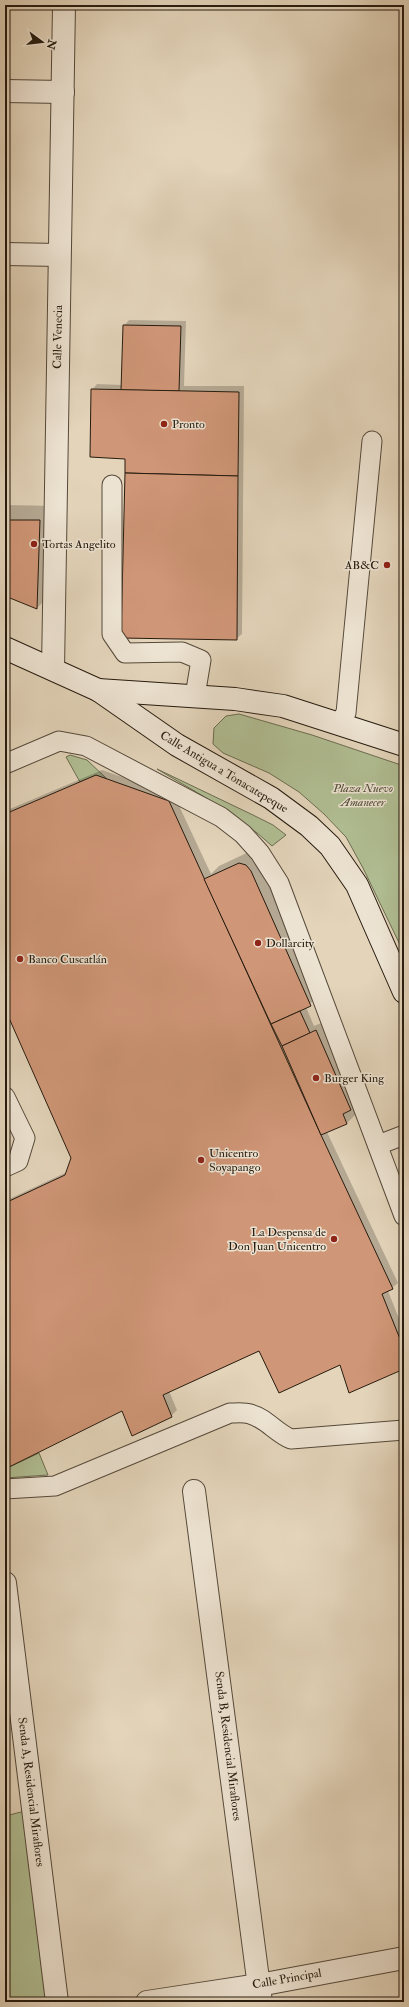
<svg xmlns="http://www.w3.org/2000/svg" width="409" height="2007" font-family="'IM FELL Double Pica',serif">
	<rect width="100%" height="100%" fill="#e3d4ba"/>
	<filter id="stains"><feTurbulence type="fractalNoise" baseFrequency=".005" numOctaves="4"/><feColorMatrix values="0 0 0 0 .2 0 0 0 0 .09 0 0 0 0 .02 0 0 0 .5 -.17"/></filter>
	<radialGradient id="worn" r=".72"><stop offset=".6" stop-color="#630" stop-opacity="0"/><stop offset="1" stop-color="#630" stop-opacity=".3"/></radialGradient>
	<g fill="#b0bd92" stroke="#6b6c50">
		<path d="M239 714 312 735 404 766V953L363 868 346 837 324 814 299 792 269 773 223 753 213 744 214 728 226 716Z"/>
		<path d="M70 755 87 760 107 779 80 782 66 757Z"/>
		<path d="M157 769 253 815 273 825 286 835 272 846C238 814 197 793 157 769Z"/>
		<path d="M39 1453 48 1475 5 1478V1469Z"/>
		<path d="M33 1809 57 2002H5V1816Z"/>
	</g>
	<g fill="#0003">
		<path d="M129 320 186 321 184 386H244L242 634 236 639 126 458 92 390 97 384 122 385 124 326Z"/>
		<path d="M5 505 55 506 52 593 37 608 5 595Z"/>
		<path d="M102 770 174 795 211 874 219 866 253 850 324 992 306 1007 314 1026 326 1021 357 1113 347 1123 327 1132 398 1283 388 1291 404 1331V1368L340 1364 259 1349 169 1391 177 1410 171 1416 122 1410 5 1467V1201L67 1172 72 1158 5 1007V811Z"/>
	</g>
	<g fill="#cf9677" stroke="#261b0f">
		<path d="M123 325 181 326 179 391 121 390Z"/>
		<path d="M91 389 239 392 238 476 125 473V459L90 457Z"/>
		<path d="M125 473 238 476 237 640 121 638Z"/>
		<path d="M5 520H40L37 609 5 596Z"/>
		<path d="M96 775 169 801 321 1135 393 1289 382 1294 404 1349V1369L349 1393 340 1365 279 1393 259 1351 163 1395 172 1417 132 1436 122 1411 5 1469V1203L65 1175 71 1158 5 1009V814Z"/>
		<path d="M239 863 246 865 251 871 311 1006 271 1024 204 879Z"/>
		<path d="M300 1011 310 1033 282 1046 271 1024Z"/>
		<path d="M316 1030 351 1110 343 1114 347 1124 321 1135 282 1046Z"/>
	</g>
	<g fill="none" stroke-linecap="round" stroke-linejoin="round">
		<defs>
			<g id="lane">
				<path d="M112 485V634L125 653 182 652 201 660 195 696"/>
				<path d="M339 723 346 713 372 441"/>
				<path d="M5 764 59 741 86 746 221 817 243 834 260 853 279 883 404 1216"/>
				<path d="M5 1097 25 1138 18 1161 5 1167"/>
				<path d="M378 1145 404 1135"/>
				<path d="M5 1489 55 1486 230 1413C236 1413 244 1412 250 1414 266 1418 276 1433 291 1439L404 1430"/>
			</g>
			<g id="street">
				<path d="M5 91 63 92"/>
				<path d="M5 254 59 255"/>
				<path d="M53 669 64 5"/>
				<path d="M194 1491 261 2002"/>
				<path d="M5 1583 57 2002"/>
				<path d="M147 2002 259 1985 404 1958"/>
			</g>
			<g id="secondary">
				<path d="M5 648 98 690 177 745 271 798 309 826 330 846 357 885 404 992"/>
				<path d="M98 690 235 699 283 706 404 745"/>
			</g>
		</defs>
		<use href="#lane" stroke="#55493a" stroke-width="21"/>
		<use href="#street" stroke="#55493a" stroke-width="24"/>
		<use href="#secondary" stroke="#261b0f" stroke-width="24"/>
		<use href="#lane" stroke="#ede3d2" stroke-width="19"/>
		<use href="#street" stroke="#ede3d2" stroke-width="22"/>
		<use href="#secondary" stroke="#ede3d2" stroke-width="22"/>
	</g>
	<g fill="#8f2418" stroke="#ede3d2" stroke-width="1.5">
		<circle cx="164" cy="424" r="4"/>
		<circle cx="34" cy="544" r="4"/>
		<circle cx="387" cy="565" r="4"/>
		<circle cx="258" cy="943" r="4"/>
		<circle cx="20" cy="959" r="4"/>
		<circle cx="316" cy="1078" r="4"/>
		<circle cx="201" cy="1160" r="4"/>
		<circle cx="334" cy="1239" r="4"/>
	</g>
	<g text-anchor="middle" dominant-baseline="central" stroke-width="3" stroke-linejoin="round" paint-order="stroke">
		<g font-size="12" fill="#261b0f" stroke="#ede3d2">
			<text transform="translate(58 337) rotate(-89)">Calle Venecia</text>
			<text transform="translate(224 772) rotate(31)">Calle Antigua a Tonacatepeque</text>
			<text transform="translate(228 1746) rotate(83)">Senda B, Residencial Miraflores</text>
			<text transform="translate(31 1792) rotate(83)">Senda A, Residencial Miraflores</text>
			<text transform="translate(287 1979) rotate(-10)">Calle Principal</text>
		</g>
		<g font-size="12" fill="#261b0f" stroke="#ede3d2" text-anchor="start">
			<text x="172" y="424">Pronto</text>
			<text x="42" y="544">Tortas Angelito</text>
			<text x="379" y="565" text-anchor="end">AB&amp;C</text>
			<text x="266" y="943">Dollarcity</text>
			<text x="28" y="959">Banco Cuscatlán</text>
			<text x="324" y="1078">Burger King</text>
			<text x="209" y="1153">Unicentro<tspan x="209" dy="14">Soyapango</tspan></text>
			<text x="326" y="1232" text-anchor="end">La Despensa de<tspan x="326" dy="14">Don Juan Unicentro</tspan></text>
		</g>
		<g font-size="12" font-style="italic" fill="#4f4c36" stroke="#ede3d2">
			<text x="363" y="788">Plaza Nuevo<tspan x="363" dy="14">Amanecer</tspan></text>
		</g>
	</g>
	<rect width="409" height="2007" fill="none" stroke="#e3d4ba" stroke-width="20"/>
	<rect x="6" y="6" width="397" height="1995" fill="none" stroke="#261b0f" stroke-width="2"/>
	<rect x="10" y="10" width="389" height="1987" fill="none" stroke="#261b0f"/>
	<g transform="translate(42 42) rotate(105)" stroke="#ede3d2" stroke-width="3" paint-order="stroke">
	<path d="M0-3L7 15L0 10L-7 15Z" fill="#261b0f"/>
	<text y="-6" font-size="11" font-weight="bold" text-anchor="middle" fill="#261b0f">N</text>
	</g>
	<rect width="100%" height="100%" filter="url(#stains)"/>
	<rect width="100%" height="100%" fill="url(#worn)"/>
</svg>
